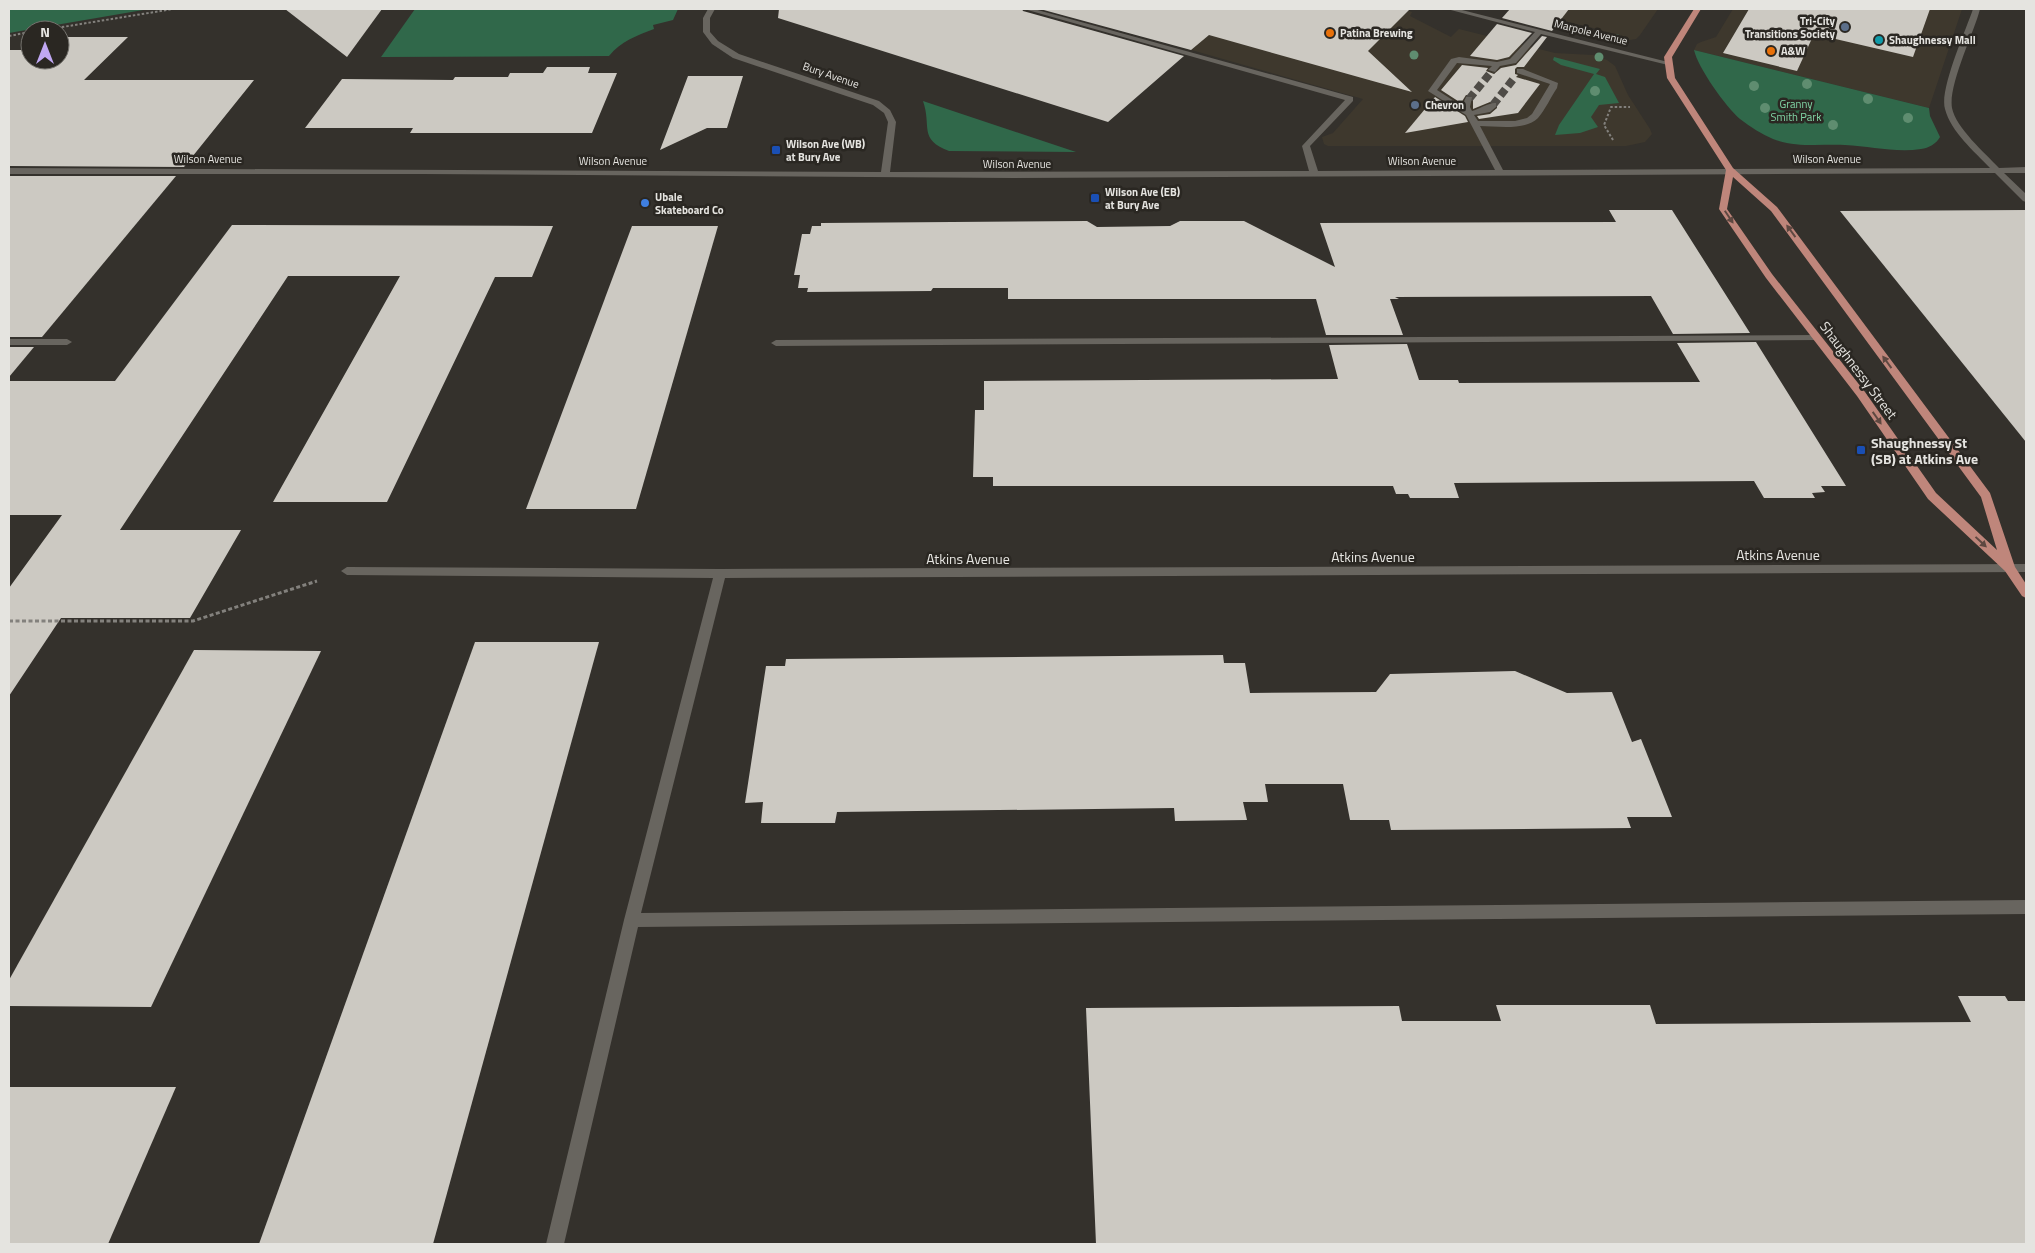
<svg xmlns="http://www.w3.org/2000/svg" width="2035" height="1253" font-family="'Titillium Web',sans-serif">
	<rect width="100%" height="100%" fill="#34312c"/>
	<g fill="#3e382d">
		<path d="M1196 9H1404L1412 12 1410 16 1451 37 1459 29 1555 53 1593 55 1607 60 1615 66 1628 95 1650 129 1652 134 1645 142 1626 146H1328L1324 144 1322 137 1333 133 1363 99 1160 41Z"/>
		<path d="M1516 9H1658L1640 35 1636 39 1624 41 1606 37 1601 30Z"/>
		<path d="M1733 9H1962L1929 108 1694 50 1697 44 1701 42 1716 37Z"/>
	</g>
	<g fill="#30684a">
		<path d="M9 9H149L9 33Z"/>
		<path d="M415 9H678L673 20 653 25 654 29C636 36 621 41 609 56L381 57Z"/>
		<path d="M1694 50 1929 108 1930 116 1940 137C1936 144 1929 148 1921 149 1896 153 1870 146 1845 145 1821 144 1796 148 1773 139 1762 134 1750 127 1740 119 1726 107 1698 68 1694 50Z"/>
		<path d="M1554 57 1600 69 1596 74 1605 77 1619 103 1599 105 1591 117 1598 127 1580 133 1555 135 1559 125 1594 74 1561 65 1553 60Z"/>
		<path d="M923 101 1076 152 949 151C918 139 932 127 923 101Z"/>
	</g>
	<g fill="#ccc9c2">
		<path d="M285 9H382L347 57Z"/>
		<path d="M779 9H1022L1023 11 1184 56 1108 122 778 18Z"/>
		<path d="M1040 9H1410L1368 51 1412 92 1209 35 1191 50Z"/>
		<path d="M1510 9H1569L1552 31 1502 18Z"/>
		<path d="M1749 9H1930L1913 57 1814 34 1797 71 1723 53Z"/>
		<path d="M1497 24 1532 33 1509 57 1497 60 1470 56Z"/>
		<path d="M1542 36 1547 37 1524 67H1517L1515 69V74L1518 75 1516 77 1540 84 1518 113 1479 119 1477 116 1490 114 1497 108V102H1490L1473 109V96L1466 95 1461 103 1441 90 1462 65 1488 68 1486 71 1494 74 1501 68 1516 65Z"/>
		<path d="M60 37H128L84 80H254L184 167 9 166V50H25L30 46V60H60Z"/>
		<path d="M547 67H590L588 73H617L592 133H410L413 128H305L342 79 453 80 455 77H508L510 73H543Z"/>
		<path d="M688 76H743L727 128H707L660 150Z"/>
		<path d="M1435 97 1465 116 1468 122 1405 133Z"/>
		<path d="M9 176H176L42 337H9Z"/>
		<path d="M1609 210H1672L1750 333 1673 334 1651 296 1395 297 1399 299H1390L1403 335H1326L1316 299H1008V288H933L931 291 807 292 808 288H798L800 275H794L802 234H810L812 226H821V223L1087 221 1097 227 1170 226 1180 221H1244L1335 267 1320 223 1616 222Z"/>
		<path d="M2026 210V442L1840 211Z"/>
		<path d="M232 225 553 226 532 277H495L387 502H273L400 276H288L120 530H241L190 618H61L9 696V588L62 515H9V381H115Z"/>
		<path d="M632 226H718L636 509H526Z"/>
		<path d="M1756 342 1846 486H1821L1825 492 1812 493 1815 498H1764L1754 481 1454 483 1459 498H1410L1408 494H1396L1393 486H993V477H973L975 410H984V381L1338 379 1329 345 1407 344 1419 380H1458L1459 383 1700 382 1677 343Z"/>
		<path d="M9 347H34L9 377Z"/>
		<path d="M475 642H599L433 1244H259Z"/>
		<path d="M194 650 321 651 151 1007 9 1006V980Z"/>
		<path d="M1223 655 1224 663H1245L1250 693 1376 692 1390 674 1515 671 1567 693 1612 692 1632 742 1641 739 1672 817H1627L1631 828 1391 830 1389 820H1350L1343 784H1265L1268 802H1243L1247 820 1175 821 1174 808 837 812 835 823H761L763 802 745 803 766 666H785L786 659Z"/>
		<path d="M1958 996H2005L2008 1001H2026V1244H1096L1086 1008 1399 1006 1402 1021H1501L1496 1005H1650L1656 1024 1971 1022Z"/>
		<path d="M9 1087H176L108 1244H9Z"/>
	</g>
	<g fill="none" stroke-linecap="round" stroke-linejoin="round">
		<g stroke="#4f4c47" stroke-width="8" stroke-dasharray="8 4" stroke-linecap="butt">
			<path d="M1469 99 1492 71"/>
			<path d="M1493 105 1515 77"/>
		</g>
		<g stroke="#83817d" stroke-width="2" stroke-dasharray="2.5 2" stroke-linecap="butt">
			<path d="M44 30 173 9"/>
			<path d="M9 36 30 32"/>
			<path d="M1613 140 1604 125 1611 107H1630"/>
		</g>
		<path stroke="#83817d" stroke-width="3" stroke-dasharray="4 2.5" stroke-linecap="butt" d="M9 621H193L317 581"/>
		<g fill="#68655f" fill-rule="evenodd">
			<path d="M708 9H715L710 18V32L718 41 739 54 879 101 890 110 896 122 890 172 1309 171 1302 146 1345 100 1024 9H1034L1353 97V101L1310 146 1318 171 1495 170 1466 115 1428 91 1451 59 1459 57 1497 62 1510 59 1535 32 1447 9H1458L1672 63 1668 65 1541 34 1516 63 1500 66 1495 72 1488 70 1492 66 1457 63 1437 90 1462 106 1466 97H1472L1470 107 1472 111C1479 109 1490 102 1496 103V107L1490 112 1474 115 1478 121H1515L1527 118 1532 114 1550 84 1517 73V69H1523L1558 83 1557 88C1551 97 1545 110 1538 118 1525 131 1496 126 1480 126L1503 170 1990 168C1974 151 1951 132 1945 109 1939 90 1966 30 1973 9H1980C1974 33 1948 85 1952 108 1956 128 1985 153 1999 168L2026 167V173H2004L2026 194V202L2023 201 1995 173 1012 178 422 174H9V168L881 172 888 122 884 113 873 105 733 58 712 44 703 32V18Z"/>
			<path d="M1817 335 1822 338 1821 340 776 346 771 343 776 340Z"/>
			<path d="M9 339H67L72 342 67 345H9Z"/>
			<path d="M2026 564V572L725 578 641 913 2026 900V914L638 927 564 1244H546L624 920 713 578 347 575 341 571 347 567 720 569Z"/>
		</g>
		<path fill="#bf867b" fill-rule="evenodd" d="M1694 9H1701L1672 57 1675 78 1733 168 1777 207 1990 493 2015 567 2026 584V598L2022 596 2005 571 1928 499 1857 396 1766 278 1719 209 1726 170 1667 78 1664 57ZM1733 177 1771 211 1981 497 1997 550 1936 493 1865 392 1772 274 1727 209Z"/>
	</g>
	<g fill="#5f8d70">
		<circle cx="1617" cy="39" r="4.5"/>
		<circle cx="1414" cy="55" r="4.5"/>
		<circle cx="1599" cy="57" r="4.5"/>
		<circle cx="1807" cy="84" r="5"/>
		<circle cx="1754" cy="86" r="5"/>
		<circle cx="1595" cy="91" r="5"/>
		<circle cx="1868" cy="99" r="5"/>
		<circle cx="1765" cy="108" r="5"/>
		<circle cx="1908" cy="118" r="5"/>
		<circle cx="1833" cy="125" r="5"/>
	</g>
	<defs><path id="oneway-solid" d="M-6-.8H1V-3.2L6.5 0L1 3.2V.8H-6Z" transform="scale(1.25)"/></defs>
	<g fill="#5e4841">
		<use href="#oneway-solid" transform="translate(1729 217) rotate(56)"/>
		<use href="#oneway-solid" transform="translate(1791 231) rotate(-126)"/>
		<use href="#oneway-solid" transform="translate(1887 362) rotate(-126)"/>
		<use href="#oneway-solid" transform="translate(1877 418) rotate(55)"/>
		<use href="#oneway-solid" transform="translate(1981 542) rotate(43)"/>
	</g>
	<g fill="#5c6f8a" stroke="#2a2722" stroke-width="2">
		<circle cx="1845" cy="27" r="5"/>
		<circle cx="1415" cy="105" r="5"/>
	</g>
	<g fill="#e8710a" stroke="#2a2722" stroke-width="2">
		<circle cx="1330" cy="33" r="5"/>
		<circle cx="1771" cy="51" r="5"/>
	</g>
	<circle fill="#0f9aa8" stroke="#2a2722" stroke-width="2" cx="1879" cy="40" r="5"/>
	<g fill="#1a4fb4" stroke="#2a2722" stroke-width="2">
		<rect x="771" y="145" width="10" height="10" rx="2.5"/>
		<rect x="1090" y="193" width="10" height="10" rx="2.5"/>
		<rect x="1856" y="445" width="10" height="10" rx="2.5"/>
	</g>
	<circle fill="#3f7fe0" stroke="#2a2722" stroke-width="2" cx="645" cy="203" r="5"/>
	<g text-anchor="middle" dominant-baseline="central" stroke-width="5" stroke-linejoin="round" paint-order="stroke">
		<g font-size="11" font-weight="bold" fill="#e5e4e0" stroke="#2a2722" text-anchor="start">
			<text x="1835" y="21" text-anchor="end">Tri-City<tspan x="1835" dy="13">Transitions Society</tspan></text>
			<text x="1340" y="33">Patina Brewing</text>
			<text x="1889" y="40">Shaughnessy Mall</text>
			<text x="1781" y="51">A&amp;W</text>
			<text x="1425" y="105">Chevron</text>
			<text x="786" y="144">Wilson Ave (WB)<tspan x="786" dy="13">at Bury Ave</tspan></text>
			<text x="1105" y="192">Wilson Ave (EB)<tspan x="1105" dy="13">at Bury Ave</tspan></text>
			<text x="655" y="197">Ubale<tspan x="655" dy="13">Skateboard Co</tspan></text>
		</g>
		<g font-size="11" fill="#e5e4e0" stroke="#2a2722">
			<text transform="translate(1591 32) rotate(14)">Marpole Avenue</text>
			<text transform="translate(831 75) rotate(19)">Bury Avenue</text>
			<text x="208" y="159">Wilson Avenue</text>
			<text x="1827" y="159">Wilson Avenue</text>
			<text x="613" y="161">Wilson Avenue</text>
			<text x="1422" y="161">Wilson Avenue</text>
			<text x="1017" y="164">Wilson Avenue</text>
		</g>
		<g font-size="11" fill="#82d8a8" stroke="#2a2722">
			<text x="1796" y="104">Granny<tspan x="1796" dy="13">Smith Park</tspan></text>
		</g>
		<g font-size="14" fill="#e5e4e0" stroke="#2a2722">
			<text transform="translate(1859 370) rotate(53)">Shaughnessy Street</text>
			<text x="1778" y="554">Atkins Avenue</text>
			<text x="1373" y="556">Atkins Avenue</text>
			<text x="968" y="558">Atkins Avenue</text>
		</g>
		<g font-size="14" font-weight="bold" fill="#e5e4e0" stroke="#2a2722" text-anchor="start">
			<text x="1871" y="442">Shaughnessy St<tspan x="1871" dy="16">(SB) at Atkins Ave</tspan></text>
		</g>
	</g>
	<rect width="2035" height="1253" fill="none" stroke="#e5e4e0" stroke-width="20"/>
	<g transform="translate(45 45)"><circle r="24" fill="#2a2722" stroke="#75736e"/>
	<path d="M0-4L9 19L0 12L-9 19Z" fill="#c0a8f3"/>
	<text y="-8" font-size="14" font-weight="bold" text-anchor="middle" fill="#e5e4e0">N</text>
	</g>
</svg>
